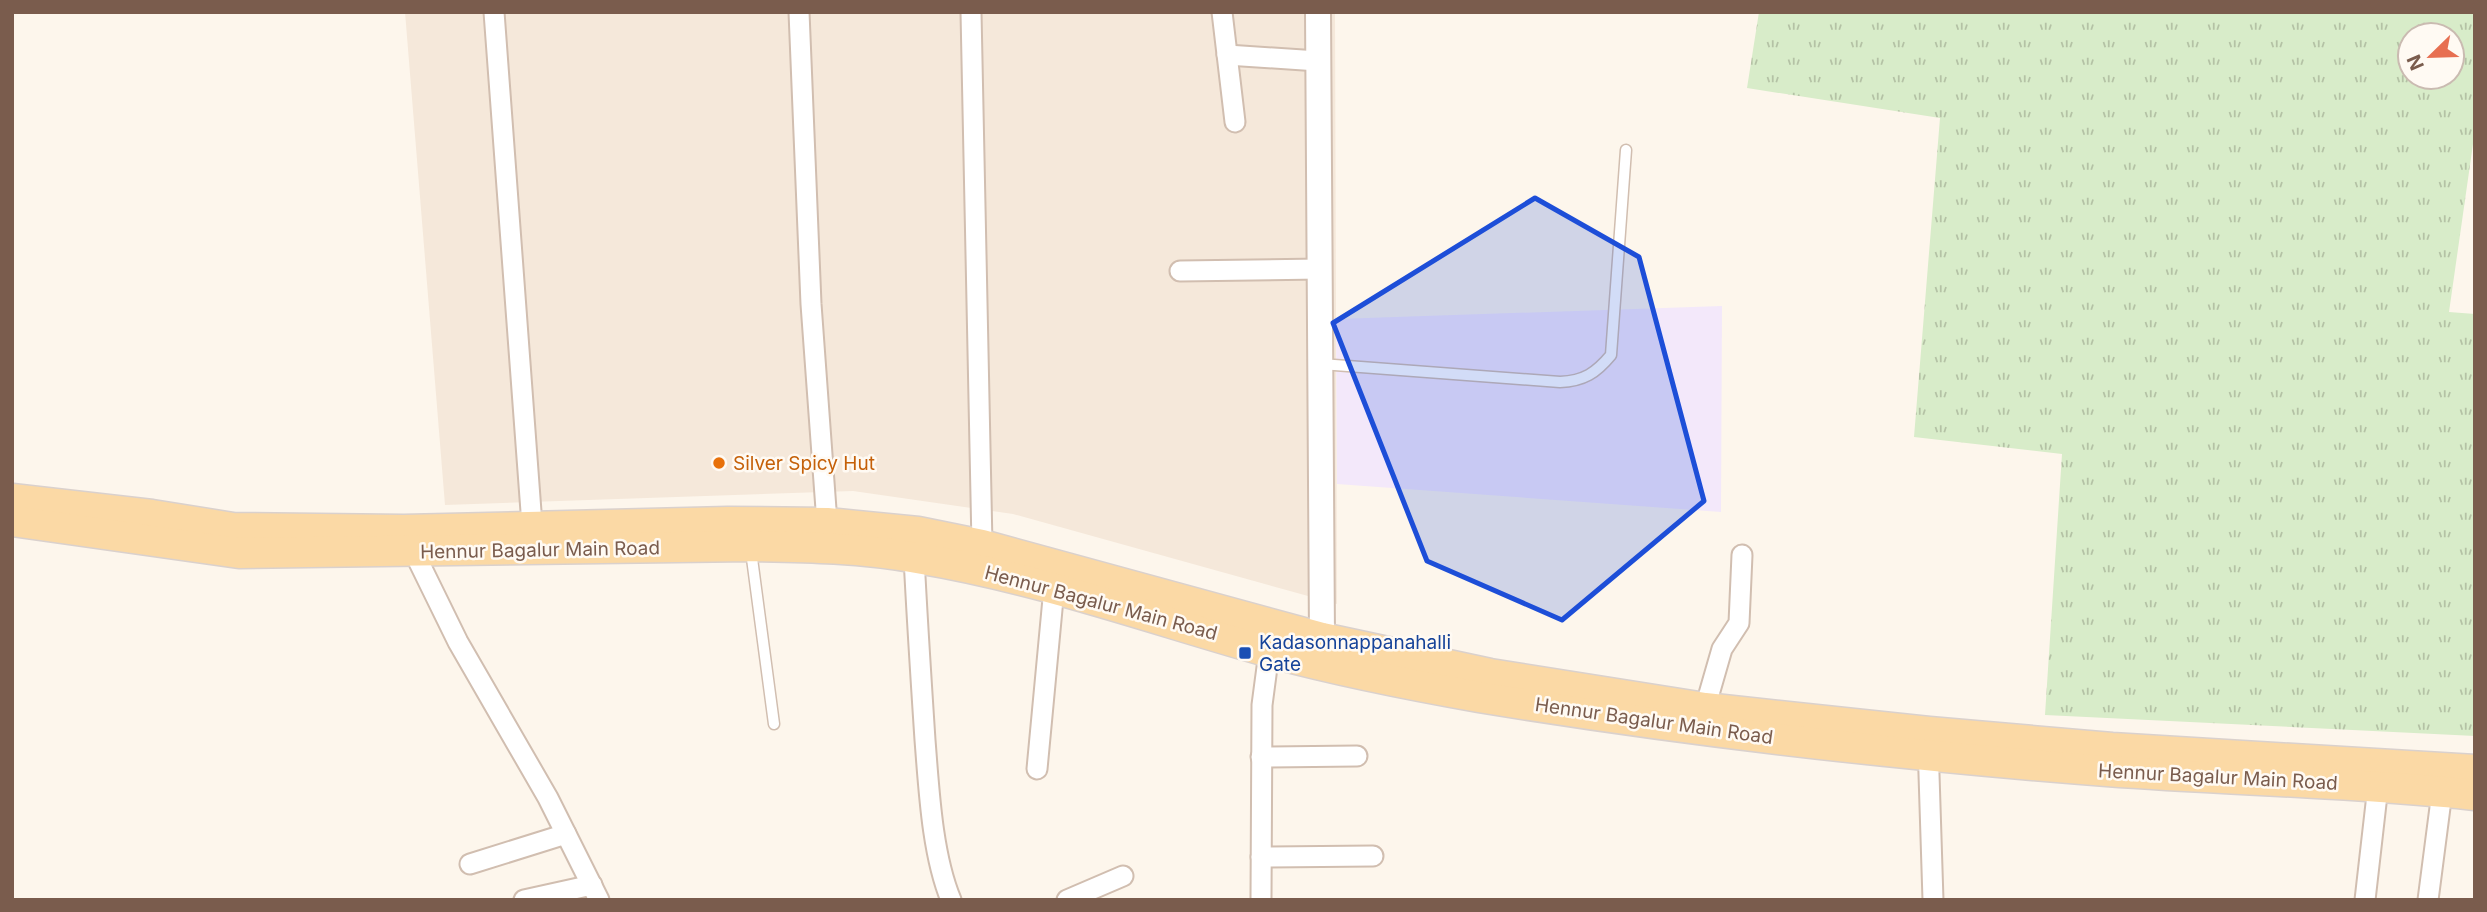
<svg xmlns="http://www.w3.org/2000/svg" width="2487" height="912" font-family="Inter,sans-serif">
	<defs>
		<pattern id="grass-tufts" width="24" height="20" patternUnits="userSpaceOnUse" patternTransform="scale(1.75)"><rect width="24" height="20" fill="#d8ecc9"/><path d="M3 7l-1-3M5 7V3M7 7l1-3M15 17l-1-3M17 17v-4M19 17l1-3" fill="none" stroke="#b4c2a5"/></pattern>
	</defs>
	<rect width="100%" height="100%" fill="#fdf6ec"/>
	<path fill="#f5e8da" d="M405 12H1335L1337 604 1013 514 853 491 445 505Z"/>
	<path fill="#f3e8fa" d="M1722 306 1721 512 1337 484 1336 319Z"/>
	<path fill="url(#grass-tufts)" fill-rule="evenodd" d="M1759 12H2475V130L2449 312 2475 314V736L2045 715 2062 454 1914 437 1940 118 1747 88ZM2410 35H2452V77H2410Z"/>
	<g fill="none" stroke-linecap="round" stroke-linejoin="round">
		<defs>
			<g id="service">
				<path d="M1321 364 1560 382C1584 381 1596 373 1611 355L1626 150"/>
				<path d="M751 551 774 724"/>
			</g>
			<g id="minor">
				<path d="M494 12 532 525"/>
				<path d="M799 12 811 304 827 523"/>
				<path d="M971 12 982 545"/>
				<path d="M1222 12 1235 122"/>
				<path d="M1227 55 1318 61"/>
				<path d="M1180 271 1320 269"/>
				<path d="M410 544 458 642 548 798 599 900"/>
				<path d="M916 547 914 557C917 618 921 679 925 740 929 790 932 854 951 900"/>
				<path d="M1705 708 1722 649 1739 623 1742 555"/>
				<path d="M1928 743 1933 900"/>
				<path d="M1261 757 1357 756"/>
				<path d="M1037 769 1054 588"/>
				<path d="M1261 857 1373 856"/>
				<path d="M470 864 566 834"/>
				<path d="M524 900 592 885"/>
				<path d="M1067 900 1123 876"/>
				<path d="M1261 900 1262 705 1269 652"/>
				<path d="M2365 900 2378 786"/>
				<path d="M2428 900 2442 792"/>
			</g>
			<path id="tertiary" d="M1318 12 1322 638 1318 656"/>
			<g id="primary">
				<path d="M12 499 152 515 233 528 404 530 728 522 827 523 918 532 982 545 1322 638 1490 674 1705 708 1929 732 2112 748 2475 770"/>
				<path d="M12 521 239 553 751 546C807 547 862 548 917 558 1039 578 1155 620 1273 653 1340 671 1411 685 1479 697 1687 731 1897 755 2107 771 2229 780 2352 782 2475 795"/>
			</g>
		</defs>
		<use href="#service" stroke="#d1beb0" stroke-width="13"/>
		<use href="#minor" stroke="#d1beb0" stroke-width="23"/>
		<use href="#tertiary" stroke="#d1beb0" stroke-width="28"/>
		<use href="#primary" stroke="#dad1cd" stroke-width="33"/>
		<use href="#service" stroke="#fff" stroke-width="10"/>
		<use href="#minor" stroke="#fff" stroke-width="19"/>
		<use href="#tertiary" stroke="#fff" stroke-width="24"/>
		<use href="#primary" stroke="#fbd9a5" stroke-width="30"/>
	</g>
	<path fill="#1d4ed8" fill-opacity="0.2" stroke="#1d4ed8" stroke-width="5" stroke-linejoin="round" d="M1535 198 1639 257 1704 501 1562 620 1427 561 1333 323Z"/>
	<circle fill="#e8710a" stroke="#fffaf3" stroke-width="2.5" cx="719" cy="463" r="7"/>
	<rect fill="#1a4fb4" stroke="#fffaf3" stroke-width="2.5" x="1238" y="646" width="14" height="14" rx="3.5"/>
	<g text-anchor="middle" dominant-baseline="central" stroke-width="5" stroke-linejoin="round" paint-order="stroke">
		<g font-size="19" fill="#c56008" stroke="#fffaf3" text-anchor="start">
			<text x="733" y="463">Silver Spicy Hut</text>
		</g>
		<g font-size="19" fill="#7a5c4d" stroke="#fffaf3">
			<text transform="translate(540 550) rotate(-1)">Hennur Bagalur Main Road</text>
			<text transform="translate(1101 603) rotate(15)">Hennur Bagalur Main Road</text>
			<text transform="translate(1654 721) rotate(8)">Hennur Bagalur Main Road</text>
			<text transform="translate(2218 777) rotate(3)">Hennur Bagalur Main Road</text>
		</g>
		<g font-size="19" fill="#164399" stroke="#fffaf3" text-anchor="start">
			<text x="1259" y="642">Kadasonnappanahalli<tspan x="1259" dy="22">Gate</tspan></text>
		</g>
	</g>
	<rect width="2487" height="912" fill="none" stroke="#7a5c4d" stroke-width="28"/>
	<g transform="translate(2431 56) rotate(247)"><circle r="33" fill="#fffaf3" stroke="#cabbb1" stroke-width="2"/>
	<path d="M0-5L12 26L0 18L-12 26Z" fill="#e76f51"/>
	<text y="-10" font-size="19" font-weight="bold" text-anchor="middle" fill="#7a5c4d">N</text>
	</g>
</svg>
